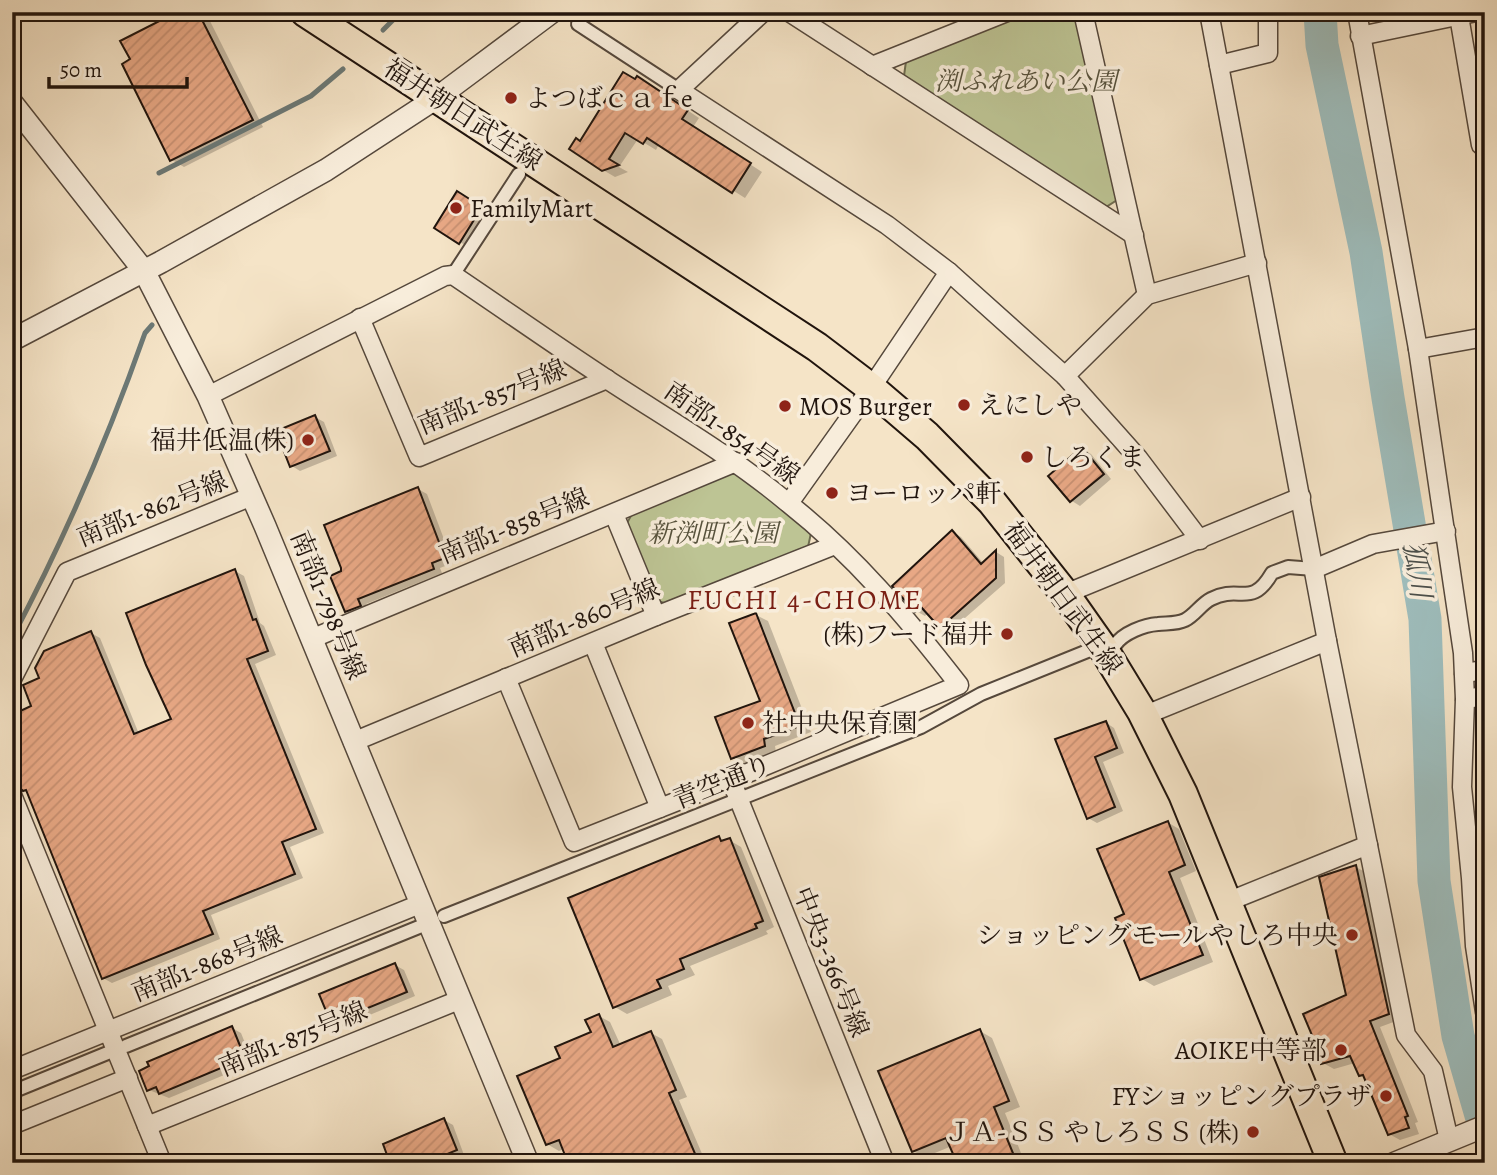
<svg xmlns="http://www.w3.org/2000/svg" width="1497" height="1175" font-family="Alegreya,'Noto Serif JP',serif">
	<defs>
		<pattern id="building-hatch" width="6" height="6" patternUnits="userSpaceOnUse" patternTransform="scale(1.75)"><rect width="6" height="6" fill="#e8a885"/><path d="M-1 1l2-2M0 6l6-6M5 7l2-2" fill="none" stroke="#c79072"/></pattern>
	</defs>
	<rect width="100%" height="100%" fill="#f5e4c7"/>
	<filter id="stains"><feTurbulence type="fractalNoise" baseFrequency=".00286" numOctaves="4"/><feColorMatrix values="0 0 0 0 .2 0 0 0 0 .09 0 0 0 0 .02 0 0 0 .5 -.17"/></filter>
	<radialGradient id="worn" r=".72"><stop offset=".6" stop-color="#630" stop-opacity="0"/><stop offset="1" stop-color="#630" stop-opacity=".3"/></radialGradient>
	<g fill="#bdc494" stroke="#6e6c50" stroke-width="2">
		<path d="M1028 12H1075L1117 200 1106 207 904 76 906 61Z"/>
		<path d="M730 474H739L811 533 808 547 667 604 658 601 627 523 632 514Z"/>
	</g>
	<g fill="#0003">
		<path d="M181 12 206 13 263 127 184 167 172 160 133 60Z"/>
		<path d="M636 81 650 85 699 118 693 127 762 172 745 198 659 144 656 150 638 139 619 167 628 172 615 177 603 170 581 143Z"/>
		<path d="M457 194 486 211 465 245 436 228Z"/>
		<path d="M315 417 324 422 337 456 300 471 292 466Z"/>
		<path d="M1082 449 1091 454 1111 479 1080 506 1072 501Z"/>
		<path d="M418 489 427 494 453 563 440 568 442 573 366 604 369 611 355 616 347 611 342 572Z"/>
		<path d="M953 532 961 537 984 564 996 552 1004 557 1005 583 949 632 941 627 928 613 925 616 916 611Z"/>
		<path d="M235 571 244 576 260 623 264 626 276 655 255 664 324 833 290 847 303 878 211 915 220 939 112 983 103 978 29 793 24 790 21 719 34 707 41 679 91 633 100 638 139 734 173 720Z"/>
		<path d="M756 615 768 621 811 732 775 746 776 752 745 765 733 758 762 702Z"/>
		<path d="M1105 722 1114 728 1124 753 1103 762 1123 811 1097 823 1088 818 1058 740Z"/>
		<path d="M1167 822 1179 829 1196 871 1180 878 1213 962 1154 986 1142 979 1126 915Z"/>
		<path d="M719 838 725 842 729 840 741 847 774 927 766 931 768 934 690 966 695 975 668 986 672 995 627 1014 615 1007Z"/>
		<path d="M1356 867 1367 873 1399 1020 1380 1027 1418 1122 1415 1123 1419 1134 1400 1140 1389 1134 1366 1078 1360 1074 1355 1063 1334 1069 1323 1063 1348 996Z"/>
		<path d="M395 965 404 970 415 996 341 1027 333 1022Z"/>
		<path d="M599 1016 610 1022 621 1046 651 1033 662 1039 687 1097 679 1100 706 1163H570L564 1149 559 1151 547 1144 562 1059 593 1033Z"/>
		<path d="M232 1028 241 1033 253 1063 169 1098 149 1090Z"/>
		<path d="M980 1031 992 1038 1020 1107 1005 1113 1025 1163H959L952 1146 925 1157 913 1151Z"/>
		<path d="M444 1120 453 1125 464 1155 446 1163H392Z"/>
	</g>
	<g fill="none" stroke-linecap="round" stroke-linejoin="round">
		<g stroke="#6c7976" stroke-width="5">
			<path d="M383 30 401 12"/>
			<path d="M159 173 311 96 343 69"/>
			<path d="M12 638C64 540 108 438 145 333L152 325"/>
		</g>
		<path stroke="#9ebdbc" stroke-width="33" d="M1320 12 1322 45 1366 252 1388 398 1425 619 1434 881 1458 1036 1485 1129"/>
	</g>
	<g fill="url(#building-hatch)" stroke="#20140d" stroke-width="2">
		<path d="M177 12H198L253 120 170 161 122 64 130 59 120 41Z"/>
		<path d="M623 72 635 79 637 76 688 110 682 119 751 163 732 193 647 138 643 144 625 133 609 159 619 165 602 171 569 149 576 138 580 141Z"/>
		<path d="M457 191 482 207 459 244 434 228Z"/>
		<path d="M315 415 330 451 290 467 276 431Z"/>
		<path d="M1082 447 1104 474 1070 502 1048 476Z"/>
		<path d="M418 487 445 558 432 563 434 569 358 599 361 606 345 612 330 576 341 571V568L324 525Z"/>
		<path d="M952 530 981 564 996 550V578L940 628 921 607 915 612 892 586Z"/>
		<path d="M235 569 253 620 256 619 268 651 247 659 316 829 282 842 295 874 203 911 213 934 102 979 26 790 23 791 20 788 12 767V721L19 718 16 713 31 706 23 685 39 678 35 668 44 651 91 631 134 734 171 719 146 665 126 613Z"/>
		<path d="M756 613 800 726 764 739 765 746 731 759 715 717 760 701 729 623Z"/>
		<path d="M1106 721 1117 748 1095 757 1115 807 1087 819 1055 739Z"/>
		<path d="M1168 821 1185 865 1169 872 1203 955 1140 980 1115 918 1124 914 1097 849Z"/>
		<path d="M719 836 721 841 730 838 763 921 755 924 757 928 680 959 684 969 657 980 661 988 613 1008 568 898Z"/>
		<path d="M1356 865 1389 1014 1370 1021 1408 1116 1405 1117 1409 1128 1388 1135 1363 1075 1359 1076 1350 1056 1321 1064 1317 1047 1303 1014 1346 995 1319 877Z"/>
		<path d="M395 963 407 992 331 1023 319 994Z"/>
		<path d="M599 1014 613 1047 651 1031 676 1090 669 1093 699 1163H568L559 1140 546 1145 517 1076 560 1058 555 1047 591 1032 585 1020Z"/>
		<path d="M232 1026 245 1058 159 1094 156 1087 147 1091 139 1071 149 1066 147 1062Z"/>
		<path d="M980 1029 1009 1101 994 1107 1017 1163H957L946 1138 912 1152 878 1071Z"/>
		<path d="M444 1118 457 1150 426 1163H390L383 1144Z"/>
	</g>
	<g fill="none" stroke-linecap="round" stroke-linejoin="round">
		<defs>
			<g id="pedestrian">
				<path d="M578 24 679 90"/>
				<path d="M453 275 519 174"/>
				<path d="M1115 645C1123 633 1144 625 1158 624 1167 623 1177 624 1185 620 1195 615 1201 604 1211 599 1240 584 1251 609 1272 573L1288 567 1314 569"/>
				<path d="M444 916 921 727 981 694 1090 650"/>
				<path d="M126 1046 419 927"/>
				<path d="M12 1092 110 1052"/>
			</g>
			<g id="minor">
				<path d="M763 12 679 90 887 225 949 272 1065 376 1138 458 1200 540"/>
				<path d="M789 12 1134 235"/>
				<path d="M1083 12 1147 295"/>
				<path d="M1209 12 1327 641 1406 1035 1433 1071 1449 1140"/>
				<path d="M1357 12 1418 349 1463 653 1465 699 1462 787 1471 878 1475 946 1485 1012"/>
				<path d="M1459 16 1481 145"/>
				<path d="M1360 36 1476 12"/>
				<path d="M1219 65 1268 53V12"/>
				<path d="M872 66 1007 12"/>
				<path d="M360 318 419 457 607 379"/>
				<path d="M1418 349 1485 337"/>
				<path d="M1065 376 1147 295 1257 263"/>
				<path d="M208 396 445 276 453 275C505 310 556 346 608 380 669 420 732 456 788 503 854 555 908 619 959 685L731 780 574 842 506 678"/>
				<path d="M789 503 871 388 949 272"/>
				<path d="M614 514 656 616"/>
				<path d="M1314 569 1373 544 1446 531"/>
				<path d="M1065 594 1301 497"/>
				<path d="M311 639 736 462"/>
				<path d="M593 643 660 808"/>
				<path d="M1464 673 1485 670"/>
				<path d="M12 679 67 572 252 496"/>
				<path d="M1465 699 1485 696"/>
				<path d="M1143 716 1327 641"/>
				<path d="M353 742 656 616 835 545"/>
				<path d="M731 780 885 1163"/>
				<path d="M12 795 162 1163"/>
				<path d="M1227 902 1368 845"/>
				<path d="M12 1070 420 904"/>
				<path d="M12 1125 128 1078"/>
				<path d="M147 1126 459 1000"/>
			</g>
			<g id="tertiary">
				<path d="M12 103 144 271 208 396 265 526 528 1163"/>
				<path d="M12 340 161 262 326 170 438 97 552 12"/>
				<path d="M1395 1163 1485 1126"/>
			</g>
			<path id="primary" d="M305 12 817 347 871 388 927 436 992 502 1065 594 1103 648 1142 712 1183 794 1333 1163"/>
		</defs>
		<use href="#pedestrian" stroke="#55483c" stroke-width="16"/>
		<use href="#minor" stroke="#55483c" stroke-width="21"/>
		<use href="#tertiary" stroke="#55483c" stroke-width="24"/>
		<use href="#primary" stroke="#20140d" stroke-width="32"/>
		<use href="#pedestrian" stroke="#f8eddb" stroke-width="12"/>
		<use href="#minor" stroke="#f8eddb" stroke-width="18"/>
		<use href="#tertiary" stroke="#f8eddb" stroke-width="21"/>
		<use href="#primary" stroke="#f5e4c7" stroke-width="28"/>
	</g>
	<g fill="#8f2418" stroke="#f8eddb" stroke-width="2.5">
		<circle cx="511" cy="98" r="7"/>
		<circle cx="456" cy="208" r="7"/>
		<circle cx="964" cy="405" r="7"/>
		<circle cx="785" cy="406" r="7"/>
		<circle cx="308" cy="440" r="7"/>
		<circle cx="1027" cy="457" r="7"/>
		<circle cx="832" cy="493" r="7"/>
		<circle cx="1007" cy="634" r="7"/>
		<circle cx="748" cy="723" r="7"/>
		<circle cx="1352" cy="935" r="7"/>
		<circle cx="1341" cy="1050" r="7"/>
		<circle cx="1386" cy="1096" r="7"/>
		<circle cx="1253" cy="1132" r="7"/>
	</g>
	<g text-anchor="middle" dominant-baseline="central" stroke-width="7" stroke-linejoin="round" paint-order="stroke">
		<g font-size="26" font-style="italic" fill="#57523c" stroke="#f8eddb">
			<text x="1026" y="81">渕ふれあい公園</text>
			<text x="713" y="533">新渕町公園</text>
		</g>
		<g font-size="26" fill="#20140d" stroke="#f8eddb" text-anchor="start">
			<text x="525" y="98">よつばｃａｆe</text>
			<text x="470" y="208">FamilyMart</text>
			<text x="978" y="405">えにしや</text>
			<text x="799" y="406">MOS Burger</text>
			<text x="294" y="440" text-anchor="end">福井低温(株)</text>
			<text x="1041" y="457">しろくま</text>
			<text x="846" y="493">ヨーロッパ軒</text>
			<text x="993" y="634" text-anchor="end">(株)フード福井</text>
			<text x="762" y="723">社中央保育園</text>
			<text x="1338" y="935" text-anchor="end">ショッピングモールやしろ中央</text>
			<text x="1327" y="1050" text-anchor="end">AOIKE中等部</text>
			<text x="1372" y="1096" text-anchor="end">FYショッピングプラザ</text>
			<text x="1239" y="1132" text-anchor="end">ＪＡ-ＳＳ やしろＳＳ (株)</text>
		</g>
		<g font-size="26" fill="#20140d" stroke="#f8eddb">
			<text transform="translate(463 115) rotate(33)">福井朝日武生線</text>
			<text transform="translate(492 397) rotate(-22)">南部1-857号線</text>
			<text transform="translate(732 433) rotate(35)">南部1-854号線</text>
			<text transform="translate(152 509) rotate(-22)">南部1-862号線</text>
			<text transform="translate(514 526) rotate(-22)">南部1-858号線</text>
			<text transform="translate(1063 598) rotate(54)">福井朝日武生線</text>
			<text transform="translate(328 605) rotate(68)">南部1-798号線</text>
			<text transform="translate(584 618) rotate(-23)">南部1-860号線</text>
			<text transform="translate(722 782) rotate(-22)">青空通り</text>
			<text transform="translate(831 962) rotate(68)">中央3-366号線</text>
			<text transform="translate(207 964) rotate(-22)">南部1-868号線</text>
			<text transform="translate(293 1039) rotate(-22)">南部1-875号線</text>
		</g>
		<g font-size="28" font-style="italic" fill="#4c4f4a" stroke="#f8eddb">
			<text transform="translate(1417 570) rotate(81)">狐川</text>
		</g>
		<g font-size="28" letter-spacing="2" fill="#7a1f14" stroke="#f8eddb">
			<text x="805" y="600">FUCHI 4-CHOME</text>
		</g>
	</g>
	<rect width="1497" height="1175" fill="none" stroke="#f5e4c7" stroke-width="42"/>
	<rect x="14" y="14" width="1469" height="1147" fill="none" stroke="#20140d" stroke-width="3.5"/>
	<rect x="21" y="21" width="1455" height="1133" fill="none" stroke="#20140d" stroke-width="2"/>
	<path d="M49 77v10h138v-10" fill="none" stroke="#20140d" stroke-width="3.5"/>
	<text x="60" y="77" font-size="21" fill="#20140d" stroke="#f8eddb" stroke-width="5" paint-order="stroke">50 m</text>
	<rect width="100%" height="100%" filter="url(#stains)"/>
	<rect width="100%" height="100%" fill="url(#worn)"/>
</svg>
